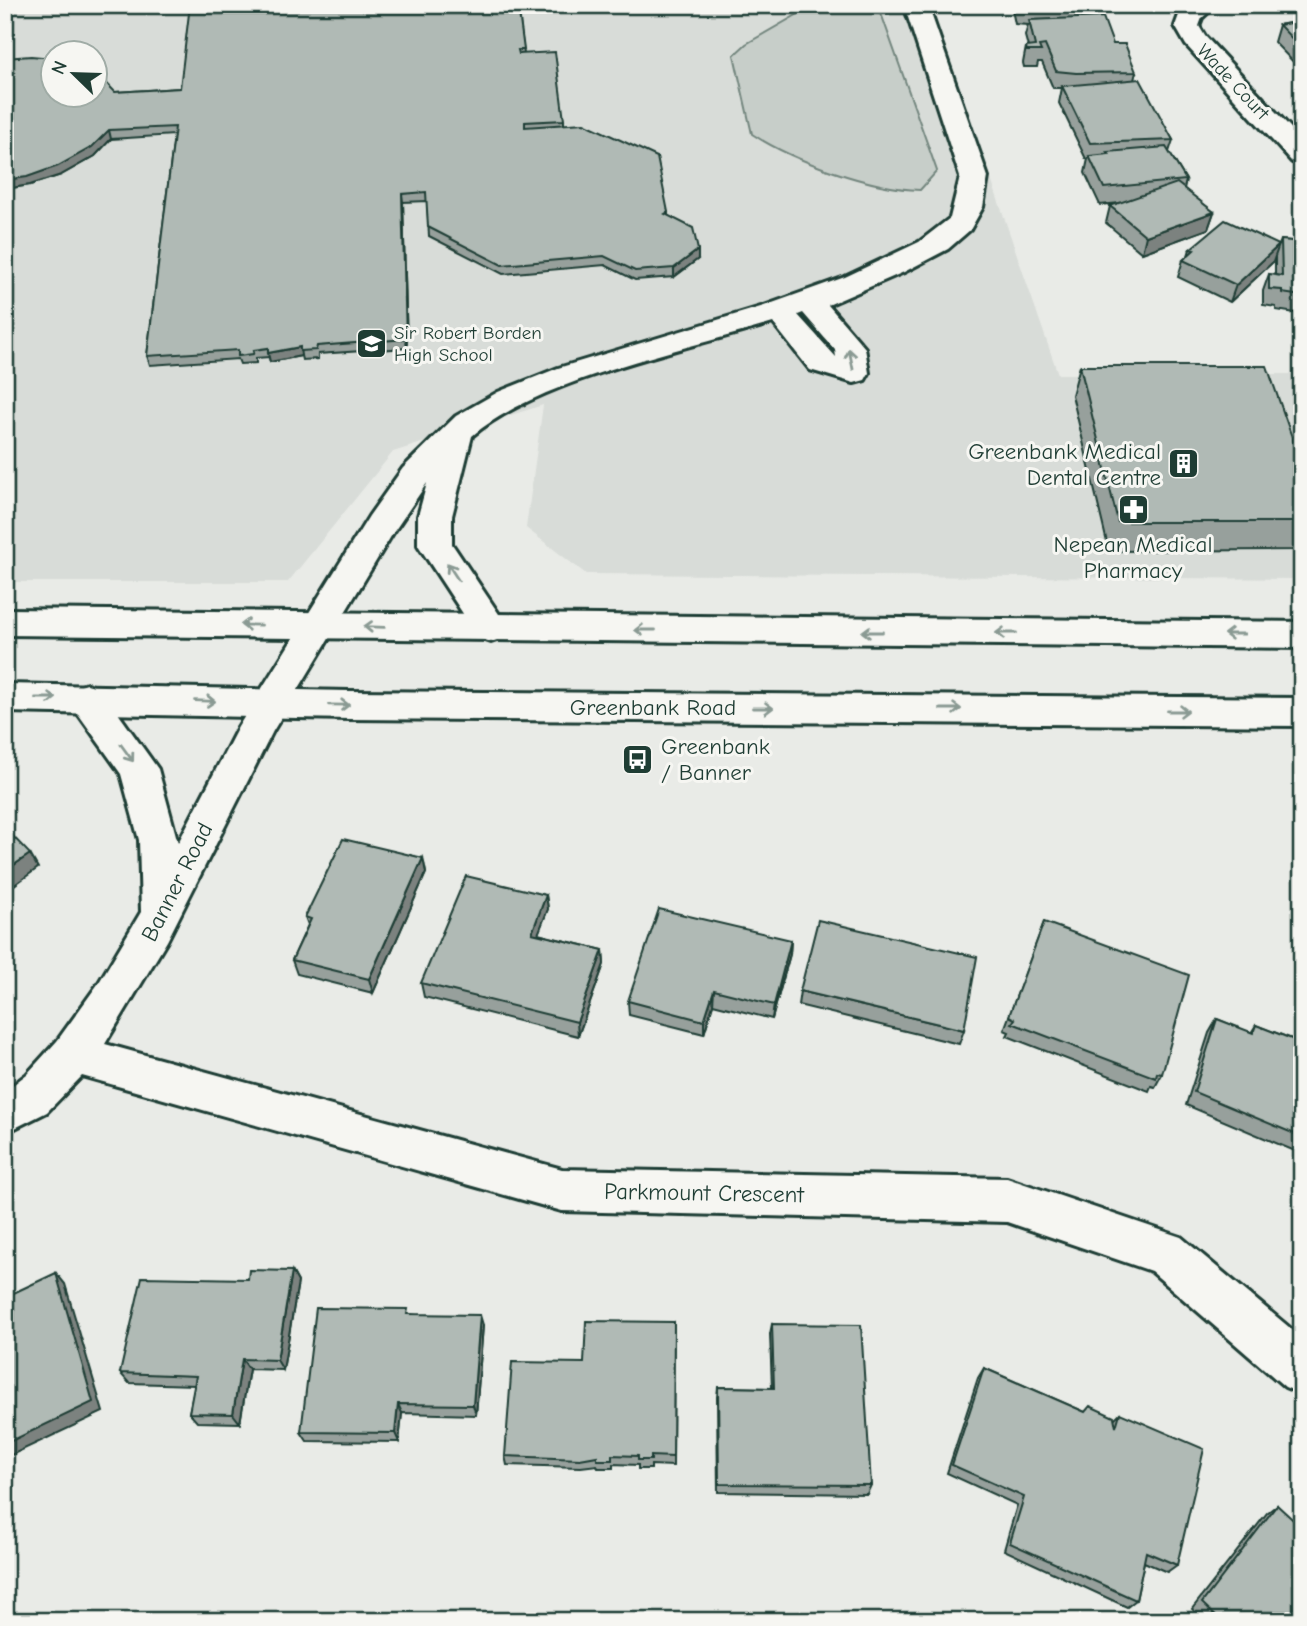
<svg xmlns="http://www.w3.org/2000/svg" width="1307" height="1626" font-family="'Comic Neue',sans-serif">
	<rect width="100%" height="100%" fill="#e9ebe7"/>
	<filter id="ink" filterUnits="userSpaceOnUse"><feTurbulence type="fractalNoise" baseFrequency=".0143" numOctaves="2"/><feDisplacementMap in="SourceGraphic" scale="14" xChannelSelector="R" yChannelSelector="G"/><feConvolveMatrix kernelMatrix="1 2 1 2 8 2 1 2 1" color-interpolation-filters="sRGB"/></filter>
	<g filter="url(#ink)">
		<path fill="#d8dcd8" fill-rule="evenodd" d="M5 5H931L1058 374H1302V579L586 574 526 528 543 405 393 452 288 582H5ZM52 52H94V94H52Z"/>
		<path fill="#c7cec9" stroke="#73867e" stroke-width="2" d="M814 5H870L882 16 937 171 920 190C872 189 793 161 752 134L734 55 746 44Z"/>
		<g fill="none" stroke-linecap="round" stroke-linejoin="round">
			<defs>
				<g id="minor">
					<path d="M904 5H928L988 177 983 207 970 230 948 249 904 272 828 305 865 348 869 373 865 380 854 383 810 370 773 323C687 349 539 379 472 436L452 516V544L509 629 503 638 491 642 479 638 418 545V516L427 483 393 533 273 731 167 941 105 1044 562 1169 1007 1178 1181 1237 1302 1338V1394L1285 1387 1151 1271 1007 1222 562 1211 82 1076 47 1112 5 1133V1091L27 1074 57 1041 98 984 141 912 139 840 121 774 74 708 69 698 74 688 87 684 100 688 158 769 178 843 238 727 369 516 403 468 456 416 498 392 558 368 764 306 845 277 919 242 950 218 960 177ZM803 313 835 350 836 357 798 315Z"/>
					<path d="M1188 5H1216L1202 18 1199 26 1205 36 1302 140V164L1292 162 1186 45 1175 26 1179 15Z"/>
				</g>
				<g id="major">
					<path d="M5 609 1302 622V648L5 635Z"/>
					<path d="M5 684 349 691 1302 698V726L349 719 5 712Z"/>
				</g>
			</defs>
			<use href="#minor" stroke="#1f3d34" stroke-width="6"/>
			<use href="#major" stroke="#1f3d34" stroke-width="6"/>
			<use href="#minor" fill="#f6f6f2" fill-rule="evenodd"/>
			<use href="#major" fill="#f6f6f2" fill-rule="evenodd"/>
		</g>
		<g fill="#97a09c" stroke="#1f3d34" stroke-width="2">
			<path d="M518 5 524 54 564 120V125L668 212V215L698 259 674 277 635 280 605 265 503 274 429 236 427 201 403 202 407 348 318 354V359L302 360 301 356 270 362 269 357 256 358V363L240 364 238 359 150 365 147 356 174 135 111 139 95 156 61 175 30 185 5 189V58L115 92 180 88Z"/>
			<path d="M1011 5H1090L1091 12 1090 17 1136 72 1134 80 1173 140 1169 152 1186 180 1184 189 1214 212 1208 229 1142 253 1106 223 1110 206 1120 203 1100 205 1085 173 1088 159H1086L1059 103 1062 88H1053L1042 62H1038L1037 67H1024L1023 63 1026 47H1028L1025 36 1028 25 1015 24Z"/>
			<path d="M1302 21V71L1274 42 1279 25Z"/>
			<path d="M1281 240 1302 242V314L1276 310V307L1263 305V291L1269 274 1275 275V257L1273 262 1230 302 1178 277 1183 260 1188 256 1190 249 1279 245Z"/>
			<path d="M1080 366 1302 466V550L1109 551 1072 395Z"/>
			<path d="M423 858 426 873 373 993 297 974 292 960 308 925 305 917Z"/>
			<path d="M546 895 548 909 538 934 603 950 604 964 578 1036 424 997 421 983Z"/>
			<path d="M1044 922 1162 1074 1155 1087 1151 1086 1149 1091 1007 1036 1009 1032 1004 1030Z"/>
			<path d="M791 940 790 954 772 1019 713 1004 704 1034 629 1015 628 1001Z"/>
			<path d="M800 991 964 1030 959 1044 798 1005Z"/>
			<path d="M1217 1019 1251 1033 1256 1025 1302 1043V1154L1186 1105 1209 1033Z"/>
			<path d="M292 1271 298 1282 283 1370 249 1369 240 1423 197 1422 189 1413 195 1385 129 1383 120 1373 248 1279Z"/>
			<path d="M410 1314 483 1325 476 1415 402 1413 399 1442 307 1441 301 1432Z"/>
			<path d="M674 1322 673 1466 651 1465V1469H638V1465L613 1464V1468H598L597 1465 581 1467 507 1465 505 1456 584 1363Z"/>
			<path d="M772 1324 871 1485 867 1494 718 1492 717 1397 718 1387 772 1388 770 1334Z"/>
			<path d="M984 1368 1085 1412 1114 1419 1120 1413 1177 1565 1167 1572 1144 1562 1136 1600 1127 1607 1004 1550 1017 1505 947 1473 978 1378Z"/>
			<path d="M1277 1505 1302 1621H1204L1192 1609 1267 1513Z"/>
		</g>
		<g fill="#7b827f" stroke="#1f3d34" stroke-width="2">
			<path d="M109 130 111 139 95 156 61 175 30 185 5 189V180Z"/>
			<path d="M402 194 403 202 407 348 406 339Z"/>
			<path d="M1214 212 1208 229 1142 253 1146 236Z"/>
			<path d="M1279 245 1273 262 1230 302 1236 285Z"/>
			<path d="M698 250V259L674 277V268Z"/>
			<path d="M300 347 301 356 270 362 268 353Z"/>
			<path d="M30 854 38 868 6 891 10 898 5 901V871Z"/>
			<path d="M423 858 426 873 373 993 369 979Z"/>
			<path d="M546 895 548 909 533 947 532 933Z"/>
			<path d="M791 940 790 954 772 1019 774 1005Z"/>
			<path d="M603 950 604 964 578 1036 577 1022Z"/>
			<path d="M714 990 713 1004 704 1034V1021Z"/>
			<path d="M292 1271 298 1282 283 1370 277 1360Z"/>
			<path d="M56 1273 65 1284 103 1412 5 1458V1444Z"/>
			<path d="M480 1315 483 1325 476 1415 473 1405Z"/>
			<path d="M242 1359 249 1369 240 1423 233 1414Z"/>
			<path d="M398 1404 402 1413 399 1442 395 1433Z"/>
		</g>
		<g fill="#b0bab5" stroke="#1f3d34" stroke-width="2">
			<path d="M190 5H518L524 50H518L519 54 555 52 564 120 525 122V127L584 123 657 157 668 212 665 214 693 228 698 250 674 268 635 271 604 256 502 265 428 227 426 192 402 194 406 339 317 346 316 350 300 351V347L268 353V348L254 350 253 354 238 356V350L147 356 175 127 109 130 92 147 58 166 27 177 5 180V58L31 56 52 58V94H94V72L97 73 115 92 180 88Z"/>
			<path d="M1017 5H1090L1091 12 1018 8Z"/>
			<path d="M1103 17 1113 44H1125L1136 72 1076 73 1056 71 1045 45 1039 46 1041 51H1027L1026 47 1035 46 1029 20Z"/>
			<path d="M1302 21V49L1279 25Z"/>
			<path d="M1140 79 1173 140 1090 143 1062 86Z"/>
			<path d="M1166 147 1186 180 1104 188 1089 156 1109 154 1107 152Z"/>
			<path d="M1177 183 1214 212 1146 236 1110 206Z"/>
			<path d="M1225 220 1279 245 1236 285 1183 260 1194 250 1190 249Z"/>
			<path d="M1281 240 1302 242V296L1282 293V290L1269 289V274L1282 276Z"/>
			<path d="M1080 366H1267L1302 466V522H1118Z"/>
			<path d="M5 828 30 854 5 871Z"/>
			<path d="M343 839 423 858 369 979 292 960 311 919 305 917Z"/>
			<path d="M466 876 546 895 532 933 603 950 577 1022 421 983Z"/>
			<path d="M659 909 791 940 774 1005 714 990 704 1021 628 1001Z"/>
			<path d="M818 920 977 957 964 1030 800 991Z"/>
			<path d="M1044 922 1189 975 1162 1074 1157 1073 1156 1078 1012 1023 1015 1019 1009 1016Z"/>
			<path d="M1217 1019 1253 1033 1256 1025 1302 1043V1137L1194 1092Z"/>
			<path d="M249 1270 292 1271 277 1360 242 1359 233 1414 189 1413 196 1376 120 1373 142 1277 248 1279Z"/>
			<path d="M56 1273 93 1402 5 1444V1297Z"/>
			<path d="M316 1308 408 1309 407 1314 480 1315 473 1405 398 1404 395 1433 301 1432Z"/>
			<path d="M586 1321 674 1322 673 1457 651 1456V1460H638V1456L612 1455V1460H597V1456L580 1459 505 1456 512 1362 584 1363Z"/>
			<path d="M772 1324 861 1325 871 1485 719 1484 718 1387 774 1388Z"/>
			<path d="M984 1368 1085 1412 1090 1406 1114 1417 1116 1427 1120 1413 1204 1449 1177 1565 1146 1552 1136 1600 1010 1543 1024 1497 952 1465Z"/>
			<path d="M1277 1505 1302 1528V1621H1221L1202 1603Z"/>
		</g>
		<defs><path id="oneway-shaft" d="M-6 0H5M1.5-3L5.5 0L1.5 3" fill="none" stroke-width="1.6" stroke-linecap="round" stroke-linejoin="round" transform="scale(1.75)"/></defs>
		<g stroke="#8a9a93">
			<use href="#oneway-shaft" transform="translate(851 359) rotate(-101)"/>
			<use href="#oneway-shaft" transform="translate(453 572) rotate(-123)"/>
			<use href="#oneway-shaft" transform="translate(251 625) rotate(-179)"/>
			<use href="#oneway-shaft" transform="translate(374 627) rotate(-178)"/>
			<use href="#oneway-shaft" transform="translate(645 630) rotate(-180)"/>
			<use href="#oneway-shaft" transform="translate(872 632) rotate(-180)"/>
			<use href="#oneway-shaft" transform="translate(1006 633) rotate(-180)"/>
			<use href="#oneway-shaft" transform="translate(1234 634) rotate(-180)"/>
			<use href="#oneway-shaft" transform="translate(46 698)"/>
			<use href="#oneway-shaft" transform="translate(205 701) rotate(2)"/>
			<use href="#oneway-shaft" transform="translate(339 705) rotate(1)"/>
			<use href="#oneway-shaft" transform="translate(763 708)"/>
			<use href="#oneway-shaft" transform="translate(951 709)"/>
			<use href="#oneway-shaft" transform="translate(1178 711)"/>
			<use href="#oneway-shaft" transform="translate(127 753) rotate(54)"/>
		</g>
	</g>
	<defs>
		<symbol id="school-square" viewBox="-11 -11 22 22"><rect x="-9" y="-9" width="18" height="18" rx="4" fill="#1f3d34" stroke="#f6f6f2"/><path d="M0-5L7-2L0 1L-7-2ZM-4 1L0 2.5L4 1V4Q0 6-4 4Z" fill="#fff"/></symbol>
		<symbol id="building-square" viewBox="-11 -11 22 22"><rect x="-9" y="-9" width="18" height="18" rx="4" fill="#1f3d34" stroke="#f6f6f2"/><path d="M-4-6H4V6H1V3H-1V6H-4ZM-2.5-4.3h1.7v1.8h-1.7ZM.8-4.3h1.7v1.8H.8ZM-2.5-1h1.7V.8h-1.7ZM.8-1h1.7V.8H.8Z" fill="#fff"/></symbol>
		<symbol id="pharmacy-square" viewBox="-11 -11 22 22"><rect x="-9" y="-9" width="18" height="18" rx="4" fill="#1f3d34" stroke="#f6f6f2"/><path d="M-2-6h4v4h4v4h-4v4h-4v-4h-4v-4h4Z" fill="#fff"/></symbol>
		<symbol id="bus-square" viewBox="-11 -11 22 22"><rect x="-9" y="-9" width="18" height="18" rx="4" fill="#1f3d34" stroke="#f6f6f2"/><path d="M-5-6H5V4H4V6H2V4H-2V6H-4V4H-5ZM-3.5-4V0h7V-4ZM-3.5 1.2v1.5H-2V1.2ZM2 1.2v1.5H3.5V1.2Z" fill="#fff"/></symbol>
	</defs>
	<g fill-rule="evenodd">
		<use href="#school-square" x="354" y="326" width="35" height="35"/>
		<use href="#building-square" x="1166" y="446" width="35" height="35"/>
		<use href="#pharmacy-square" x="1116" y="492" width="35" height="35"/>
		<use href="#bus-square" x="620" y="742" width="35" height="35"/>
	</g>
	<g text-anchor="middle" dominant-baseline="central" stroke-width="6" stroke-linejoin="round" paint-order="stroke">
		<g font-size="19" fill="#1f3d34" stroke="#f6f6f2">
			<text transform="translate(1233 82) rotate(47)">Wade Court</text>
		</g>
		<g font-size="19" fill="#1f3d34" stroke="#f6f6f2" text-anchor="start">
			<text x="394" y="333">Sir Robert Borden<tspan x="394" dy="22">High School</tspan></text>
		</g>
		<g font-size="23" fill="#1f3d34" stroke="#f6f6f2" text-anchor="end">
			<text x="1161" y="451">Greenbank Medical<tspan x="1161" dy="26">Dental Centre</tspan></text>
			<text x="1133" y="544" text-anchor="middle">Nepean Medical<tspan x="1133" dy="26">Pharmacy</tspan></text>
			<text x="661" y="746" text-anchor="start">Greenbank<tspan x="661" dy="26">/ Banner</tspan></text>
		</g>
		<g font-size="23" fill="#1f3d34" stroke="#f6f6f2">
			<text x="653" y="707">Greenbank Road</text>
			<text transform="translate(177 882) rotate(-63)">Banner Road</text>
			<text transform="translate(704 1193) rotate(1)">Parkmount Crescent</text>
		</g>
	</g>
	<rect width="1307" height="1626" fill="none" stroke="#f6f6f2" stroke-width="28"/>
	<rect x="14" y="14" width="1279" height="1598" fill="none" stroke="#1f3d34" stroke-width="2.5" filter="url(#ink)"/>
	<g transform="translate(74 74) rotate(293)"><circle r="33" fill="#f6f6f2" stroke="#a0aca6" stroke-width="2"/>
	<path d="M0-5L12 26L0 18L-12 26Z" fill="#1f3d34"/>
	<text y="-10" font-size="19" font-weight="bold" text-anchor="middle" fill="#1f3d34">N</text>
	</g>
</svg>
